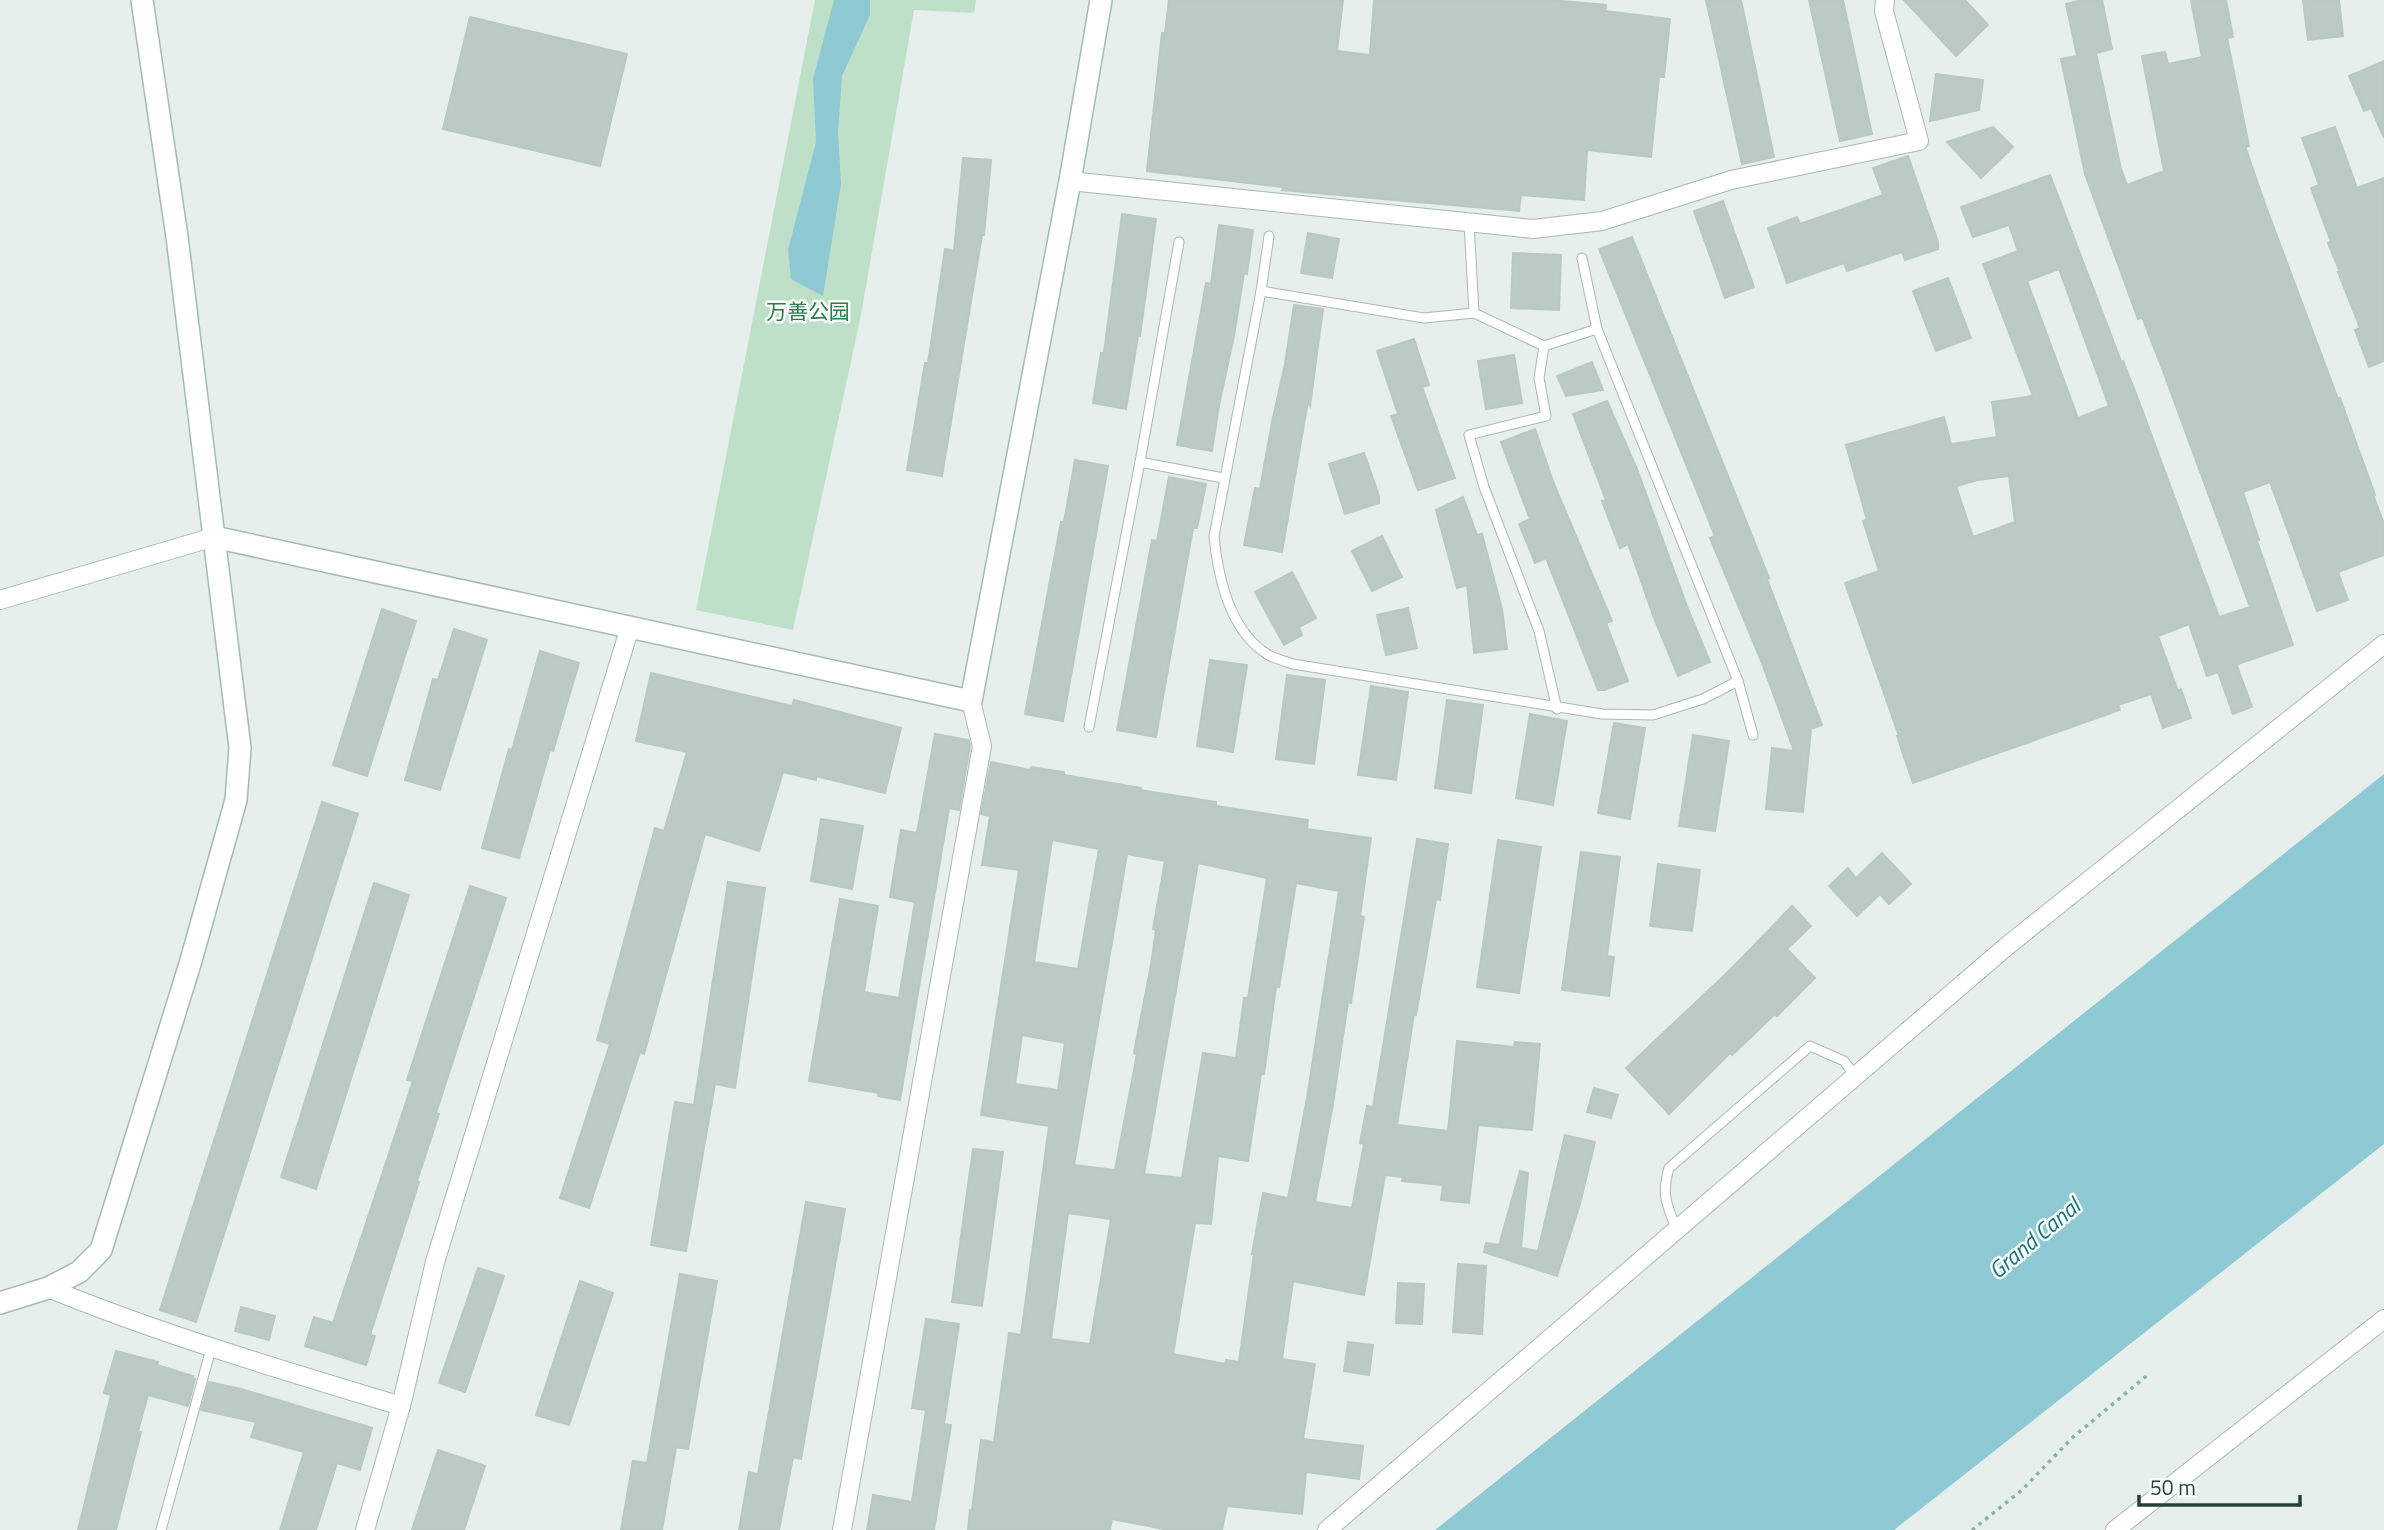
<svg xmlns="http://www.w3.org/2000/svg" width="2384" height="1530" font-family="'Titillium Web','Noto Sans SC',sans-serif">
	<rect width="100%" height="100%" fill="#e6efeb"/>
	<path fill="#bfe0c8" d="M815 0H976L974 13 914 10 861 315 793 630 696 610Z"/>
	<g fill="#8ec9d4">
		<path d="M834 0H870V15L842 76 838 133 841 184 823 296 791 279 788 250 816 142 813 79Z"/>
		<path d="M2384 774V1144L1894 1530H1435Z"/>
	</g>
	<g fill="#bbcac4" stroke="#b8c9c2" stroke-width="2" fill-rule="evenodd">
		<path d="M1169 0H1343L1337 51 1370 55 1374 0H1551L1606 5 1605 11 1670 19 1664 77H1659L1651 157 1587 150 1584 200 1521 195 1519 211 1282 190 1283 187 1147 171 1162 33H1165Z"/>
		<path d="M1706 0H1741L1774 157 1742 164Z"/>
		<path d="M1809 0H1843L1872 134 1840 141Z"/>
		<path d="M1904 0H1965L1988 25 1956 56Z"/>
		<path d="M2083 0H2102L2112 49 2096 53 2121 169 2127 185 2164 171 2142 56 2165 52 2168 64 2202 57 2191 0H2226L2233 37 2227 38 2249 146H2245L2265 204 2338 399 2340 398 2375 495H2373L2384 524V555L2338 572 2348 600 2317 611 2270 482 2243 492 2259 540 2257 541 2293 645 2238 664 2237 666 2252 707 2233 714 2218 672 2207 676 2189 624 2158 636 2178 691 2181 689 2191 718 2163 728 2151 694 2118 705 2120 710 1913 783 1897 736H1899L1845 583 1879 571 1863 521 1867 520 1846 445 1944 417 1951 444 1997 437 1992 402 2033 396 1983 264 2018 251 2009 225 1973 237 1961 207 2050 175 2121 361H2123L2137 396 2219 617 2250 607 2163 371 2142 317 2138 319 2085 174 2061 59 2077 56 2066 4ZM2059 269 2109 406 2078 418 2027 281ZM2009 476 2015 522 1973 537 1956 486 1978 480Z"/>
		<path d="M2303 0H2339L2343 36 2308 40Z"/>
		<path d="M470 17 627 54 600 166 443 129Z"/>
		<path d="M2384 61V138L2371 108 2364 111 2349 76Z"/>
		<path d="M1936 74 1983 80 1979 110 1930 121Z"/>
		<path d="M1993 127 2013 147 1981 178 1947 142Z"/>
		<path d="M2335 127 2357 188 2384 178V361L2369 367 2355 330 2360 328 2338 272H2340L2328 243 2331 242 2311 188 2319 185 2302 138Z"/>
		<path d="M1908 156 1938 242V249L1905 260 1902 252 1847 271 1844 263 1787 283 1768 228 1797 217 1800 224 1883 195 1873 168Z"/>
		<path d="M963 158 991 160 984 235H982L942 476 907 470 925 363H928L945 249 954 251Z"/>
		<path d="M1723 201 1754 287 1725 298 1694 211Z"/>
		<path d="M1122 214 1156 219 1140 336H1138L1126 409 1093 403 1101 353H1104Z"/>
		<path d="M1219 225 1253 230 1247 274 1244 273 1234 336 1219 405 1212 451 1177 445 1206 283 1211 284Z"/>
		<path d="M1308 233 1339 239 1332 278 1301 273Z"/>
		<path d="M1632 237 1769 578 1767 579 1822 725 1811 729 1803 812 1766 809 1772 748 1794 751 1762 663 1710 538 1715 536 1599 249Z"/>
		<path d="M1513 253 1561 255 1559 310 1511 308Z"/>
		<path d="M1948 278 1971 338 1936 351 1913 291Z"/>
		<path d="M1294 305 1323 309 1310 406 1308 401 1282 552 1244 545 1255 488 1260 489 1272 422 1285 364Z"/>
		<path d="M1414 339 1429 385 1422 387 1455 478 1418 490 1391 416 1398 414 1377 351Z"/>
		<path d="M1514 355 1522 403 1486 409 1478 361Z"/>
		<path d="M1592 362 1603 390 1566 396 1557 376Z"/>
		<path d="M1607 401 1637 469 1688 609 1710 662 1678 676 1654 618 1628 544 1620 548 1602 501 1606 500 1573 414Z"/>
		<path d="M1535 429 1554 484 1612 621 1606 623 1628 681 1605 690H1598L1546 558 1535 563 1519 524 1530 519 1501 442Z"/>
		<path d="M1364 453 1379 496V503L1345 514 1329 464Z"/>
		<path d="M1075 460 1108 466 1063 721 1025 714 1061 522H1064Z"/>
		<path d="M1169 477 1206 484 1197 528H1193L1156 737 1117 730 1152 540 1157 541Z"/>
		<path d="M1463 497 1477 535 1482 534 1502 609 1507 649 1474 653 1467 585 1457 588 1436 510Z"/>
		<path d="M1382 536 1402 577 1372 591 1352 551Z"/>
		<path d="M1292 572 1316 618 1299 627 1302 635 1284 645 1255 592Z"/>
		<path d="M1408 608 1417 648 1386 655 1377 615Z"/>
		<path d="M382 609 416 621 367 776 333 765Z"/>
		<path d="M454 629 487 640 440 790 405 780 433 679 438 680Z"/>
		<path d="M540 651 579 663 553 751 550 750 519 858 482 848 509 749 512 750Z"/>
		<path d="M1210 660 1247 665 1233 752 1197 746Z"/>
		<path d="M651 673 792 706 794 700 901 728 885 793 816 776V780L783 772 759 851 705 834 644 1054 640 1052 589 1208 560 1198 610 1044 597 1040 655 828 664 831 687 752 636 741Z"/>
		<path d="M1287 675 1325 680 1314 764 1276 759Z"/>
		<path d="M1371 686 1408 692 1396 780 1358 775Z"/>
		<path d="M1447 700 1483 705 1471 793 1435 788Z"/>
		<path d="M1530 714 1567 721 1553 805 1516 798Z"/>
		<path d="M1614 723 1645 728 1630 819 1598 813Z"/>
		<path d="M935 734 969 740 970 746 959 810 949 808 900 1100 878 1096 879 1093 809 1081 840 899 878 906 864 992 899 998 915 902 890 897 901 830 917 833Z"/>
		<path d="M1693 735 1729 741 1715 831 1679 826Z"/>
		<path d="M991 762 1030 770 1031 767 1064 772V775L1141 788 1140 790 1216 802V806L1308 820 1307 829 1371 838 1360 916 1364 917 1351 1003 1348 1002 1333 1104 1315 1202 1352 1208 1364 1144 1360 1143 1367 1106 1373 1107 1417 839 1448 844 1440 900 1436 899 1416 1015 1414 1014 1397 1125 1448 1131 1457 1041 1514 1047 1515 1042 1540 1044 1532 1130 1478 1125 1469 1203 1441 1200 1443 1185 1402 1181 1403 1177 1385 1175 1364 1295 1293 1281 1282 1359 1315 1364 1303 1439 1363 1446 1359 1479 1306 1472 1302 1514 1227 1506 1222 1530H1169L1112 1519 1110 1530H968L970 1510H972L981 1440 994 1442 1009 1333 1021 1335 1049 1126 981 1115 1019 870 982 865 990 816 981 814ZM1052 840 1099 849 1078 969 1034 962ZM1127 854 1165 861 1153 929 1156 930 1151 965 1134 1053 1137 1054 1115 1170 1074 1165ZM1198 863 1267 878 1248 998H1244L1236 1058 1203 1053 1182 1178 1144 1174ZM1296 883 1339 891 1307 1098 1288 1198 1263 1193 1252 1254H1254L1239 1362 1226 1360 1225 1364 1173 1354 1195 1223 1211 1224 1218 1156 1248 1161 1261 1074H1264L1276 987H1279ZM1022 1035 1065 1043 1058 1090 1015 1084ZM1068 1213 1111 1219 1090 1344 1051 1339Z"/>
		<path d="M322 802 358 814 196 1322 160 1310Z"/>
		<path d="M821 819 863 826 852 889 811 881Z"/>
		<path d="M1498 840 1541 847 1519 993 1477 987Z"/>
		<path d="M1581 852 1620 857 1607 956 1614 957 1609 996 1562 990Z"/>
		<path d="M1882 853 1911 884 1889 904 1880 894 1857 916 1829 886 1848 868 1856 878Z"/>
		<path d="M1658 864 1700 870 1692 931 1650 926Z"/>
		<path d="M728 882 765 888 735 1088 715 1084 686 1251 651 1245 675 1102 694 1105Z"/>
		<path d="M374 883 409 895 316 1189 281 1177Z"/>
		<path d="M470 886 506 898 436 1113 439 1114 417 1181 419 1182 370 1335 375 1336 366 1365 305 1346 314 1317 333 1323 413 1081 407 1080Z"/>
		<path d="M1792 906 1811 926 1787 949 1815 978 1777 1016 1775 1014 1732 1055 1730 1053 1669 1114 1626 1068 1730 970Z"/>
		<path d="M1594 1088 1618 1095 1611 1118 1587 1112Z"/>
		<path d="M1565 1135 1595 1142 1580 1204 1557 1276 1484 1252 1486 1243 1499 1245 1520 1171 1528 1173 1521 1248 1538 1251Z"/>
		<path d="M973 1149 1003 1152 982 1306 952 1302Z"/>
		<path d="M806 1202 845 1209 801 1459 793 1457 779 1530H739L749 1472 758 1474Z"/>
		<path d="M1458 1264 1486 1266 1482 1334 1453 1332Z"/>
		<path d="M478 1268 504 1276 465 1392 439 1383Z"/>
		<path d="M680 1274 717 1281 688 1449 676 1447 662 1530H621L633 1461 647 1463Z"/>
		<path d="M580 1281 613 1293 569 1425 536 1415Z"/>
		<path d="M1398 1283 1424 1284 1422 1324 1396 1323Z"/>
		<path d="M241 1307 275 1316 269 1340 235 1331Z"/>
		<path d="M926 1319 959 1324 944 1424 951 1425 934 1530H867L873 1495 912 1502 926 1410 912 1408Z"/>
		<path d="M1348 1342 1373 1345 1369 1375 1344 1371Z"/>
		<path d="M116 1351 158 1362 157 1365 193 1376 192 1378 195 1379 188 1406 148 1395 138 1431 141 1432 116 1530H78L111 1395 104 1393Z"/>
		<path d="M209 1382 241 1389 372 1428 360 1470 337 1463 316 1530H280L304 1452 251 1437 256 1422 201 1410Z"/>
		<path d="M438 1450 485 1466 464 1530H412Z"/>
	</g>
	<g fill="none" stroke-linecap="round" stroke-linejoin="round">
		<defs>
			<g id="lane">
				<path d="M1469 223 1474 313"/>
				<path d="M1269 236 1261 291 1424 318 1474 313 1544 346"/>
				<path d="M1582 258 1597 329 1738 681 1753 735"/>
				<path d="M1261 291 1214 536C1218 577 1229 630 1267 654 1274 659 1285 661 1293 664L1602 714 1653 715 1703 699 1738 681"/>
				<path d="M1140 462 1223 478"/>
				<path d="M1557 709 1539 631 1484 487 1469 435 1546 416 1539 378 1544 346 1597 329"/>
				<path d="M1089 727 1140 462 1179 242"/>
				<path d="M1677 1230C1667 1206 1661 1195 1669 1168L1810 1046 1844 1061 1856 1077"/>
				<path d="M161 1530 211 1349"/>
			</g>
			<g id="street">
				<path d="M1070 181 1533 229 1602 221 1731 180 1919 141 1884 11 1885 0"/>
				<path d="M0 600 214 537"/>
				<path d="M48 1288C163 1335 282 1370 401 1406L435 1262 630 627"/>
				<path d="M365 1530 401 1406"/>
				<path d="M842 1530 982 746 971 701"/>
				<path d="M1327 1530 2007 946 2384 644"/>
				<path d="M2115 1530 2384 1319"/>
			</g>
			<g id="secondary">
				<path d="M214 537 971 701 1070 181 1101 0"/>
				<path d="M0 1303 48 1288 79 1272 101 1250 190 964 236 800 240 748 177 237 142 0"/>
			</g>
		</defs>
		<use href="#lane" stroke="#a8b8b2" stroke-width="11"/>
		<use href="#street" stroke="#a8b8b2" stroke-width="20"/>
		<use href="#secondary" stroke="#a4bbb3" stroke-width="24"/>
		<path stroke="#86b3a5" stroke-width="3.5" stroke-dasharray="3.5 5" stroke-linecap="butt" d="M1972 1530 2022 1490 2072 1438 2150 1373"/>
		<use href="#lane" stroke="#fff" stroke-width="9"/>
		<use href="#street" stroke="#fff" stroke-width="18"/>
		<use href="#secondary" stroke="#fff" stroke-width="21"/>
	</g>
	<g text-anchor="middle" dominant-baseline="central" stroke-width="5" stroke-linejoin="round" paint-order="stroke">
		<g font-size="21" fill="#2d7a4b" stroke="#f7fbf9">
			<text x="808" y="311">万善公园</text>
		</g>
		<g font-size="23" font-style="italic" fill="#1c6f80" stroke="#f7fbf9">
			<text transform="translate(2034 1238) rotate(-40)">Grand Canal</text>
		</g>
	</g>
	<path d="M2139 1495v10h161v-10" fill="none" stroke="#24423a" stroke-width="3.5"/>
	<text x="2150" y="1495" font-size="21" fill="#24423a" stroke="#f7fbf9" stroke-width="5" paint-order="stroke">50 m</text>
</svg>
